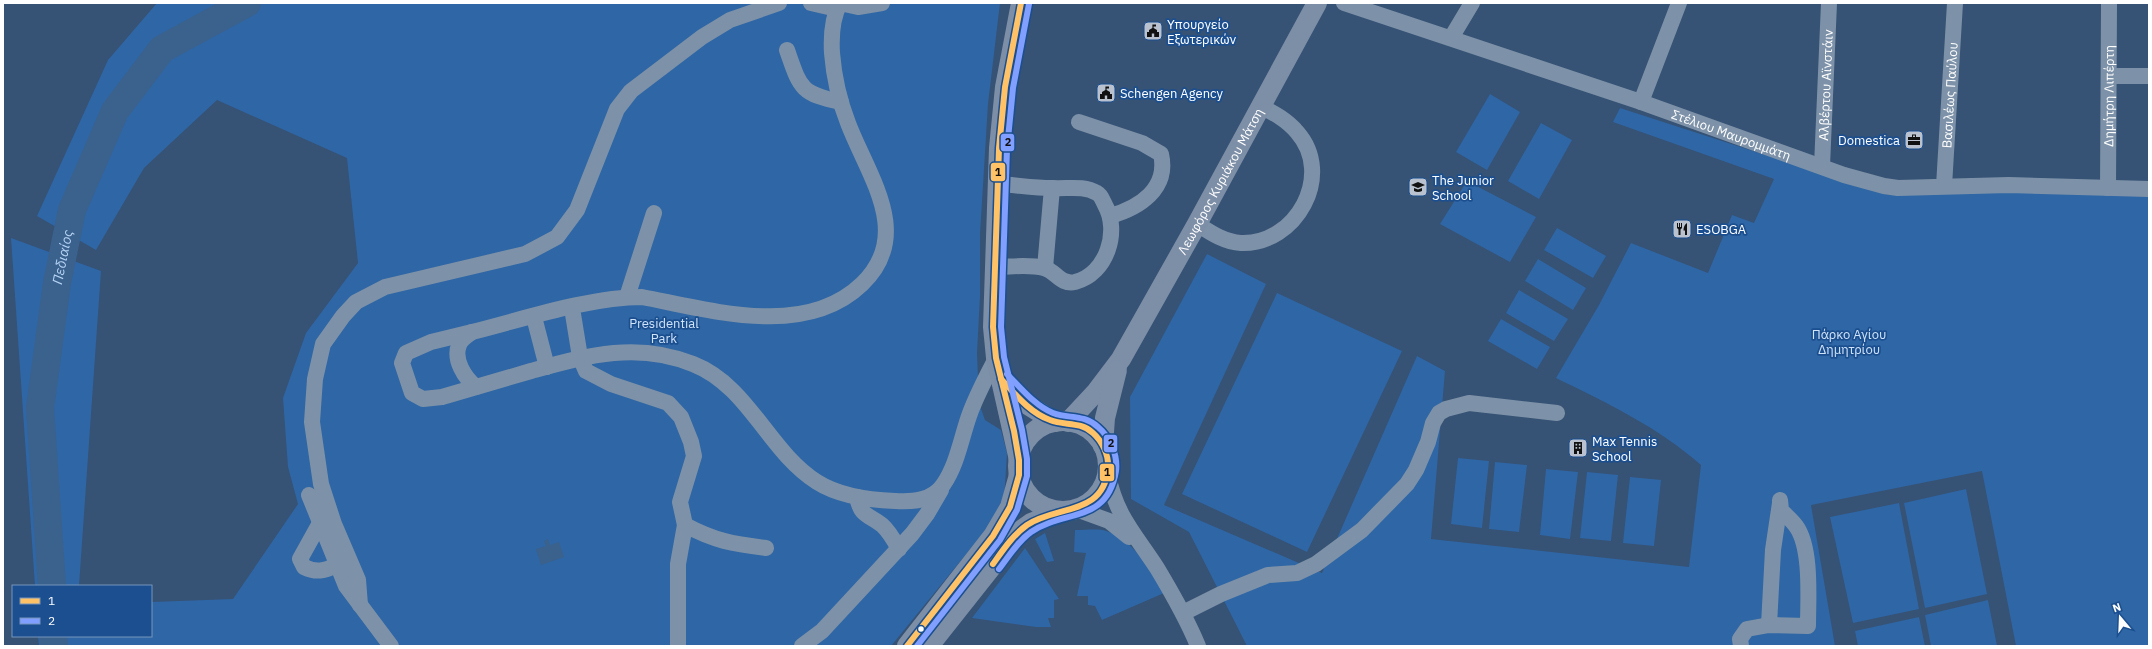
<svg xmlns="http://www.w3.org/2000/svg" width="2152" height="649" font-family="'IBM Plex Sans',sans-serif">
	<rect width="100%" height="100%" fill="#365274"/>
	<g fill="#2f66a5">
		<path d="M157 3H1000L988 104 980 234V296L977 353 979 403 985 420 1001 430 1007 453 1004 501 990 525 891 646H39L38 636H151V602L233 599 298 504 288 467 283 398 306 333 358 263 347 158 217 100 144 168 96 250 37 216 108 60Z"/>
		<path d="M1490 94 1520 112 1487 170 1456 152Z"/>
		<path d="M1620 108 1889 195 2028 190 2149 196V646H2016L1982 471 1811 505 1835 646H1247L1189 532 1131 499 1130 397 1207 254 1266 284 1164 505 1322 573 1417 356 1445 371 1431 539 1689 567 1701 465C1658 427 1607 403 1556 378L1599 305 1631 243 1708 273 1732 215 1754 223 1774 179 1613 122Z"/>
		<path d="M1541 123 1572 140 1539 199 1508 181Z"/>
		<path d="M1467 181 1536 217 1510 262 1440 224Z"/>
		<path d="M1557 228 1606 256 1593 278 1544 250Z"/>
		<path d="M11 238 101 271 79 586H35Z"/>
		<path d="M1538 259 1586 288 1573 310 1525 281Z"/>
		<path d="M1519 290 1568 319 1554 341 1506 313Z"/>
		<path d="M1277 293 1402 351 1307 552 1182 494Z"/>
		<path d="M1501 319 1550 347 1537 369 1488 341Z"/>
		<path d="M1458 458 1489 461 1482 528 1451 524Z"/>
		<path d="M1495 462 1527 465 1519 532 1489 529Z"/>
		<path d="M1546 469 1578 472 1570 539 1540 535Z"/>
		<path d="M1587 472 1618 475 1611 541 1580 538Z"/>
		<path d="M1630 477 1661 480 1654 546 1623 543Z"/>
		<path d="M1966 489 1987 594 1925 608 1904 503Z"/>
		<path d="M1899 503 1919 609 1853 623 1830 517Z"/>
		<path d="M1075 530C1084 530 1095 529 1103 530 1133 538 1150 569 1164 593L1102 620 1095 606 1088 605V596H1077L1086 553 1074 552Z"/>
		<path d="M1045 533 1054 561 1047 562 1035 539Z"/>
		<path d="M1025 548 1059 599 1054 600V618H1048L1051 627H1036L972 618Z"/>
		<path d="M1988 600 1997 646H1931L1925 615Z"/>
		<path d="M1919 617 1925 646H1858L1855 631Z"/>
	</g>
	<path fill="#3b618d" d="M548 539 550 545 559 542 564 557 541 565 536 549 546 546 544 541Z"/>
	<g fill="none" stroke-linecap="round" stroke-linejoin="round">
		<g stroke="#3b618d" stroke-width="28">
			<path id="s1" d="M52 586 40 408 57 283 72 210 115 111 162 49 247 3"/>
			<path d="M53 636 54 646"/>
		</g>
		<g stroke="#7d92a8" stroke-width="16">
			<path d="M811 3 837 9"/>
			<path d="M840 3 858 7 882 3"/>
			<path id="s2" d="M1344 3 1641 102 1844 175 1884 186 1898 188 2009 185 2149 189"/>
			<path d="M1451 38 1472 3"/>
			<path d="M787 50C800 87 800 94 841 102"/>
			<path d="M2110 76H2149"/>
			<path d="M1641 102 1679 3"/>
			<path d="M1079 122 1142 143 1161 154C1169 189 1139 208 1110 216"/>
			<path id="s3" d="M1822 166 1829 3"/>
			<path id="s4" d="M1944 186 1955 3"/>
			<path id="s5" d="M2108 188 2109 3"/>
			<path d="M1197 224C1211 233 1224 242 1241 243 1296 245 1335 175 1297 132 1287 120 1274 113 1260 106"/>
			<path d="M995 267C1010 267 1029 264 1044 268 1056 271 1060 285 1075 282 1107 274 1120 231 1105 205 1103 201 1101 195 1097 193 1083 185 1068 189 1052 188 1034 188 1016 185 998 184"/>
			<path d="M1045 268 1052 188"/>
			<path d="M627 297 654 213"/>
			<path d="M572 308 580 357 586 371 611 384 668 403 681 417 691 442 694 456 680 502 685 525 678 564V646"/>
			<path d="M534 317 547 367"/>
			<path d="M472 332 431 342 406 353 402 363 412 393 423 399 442 397C472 388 501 380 531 371 586 356 636 341 693 364 749 386 768 451 817 482 839 496 869 500 895 501 912 502 932 501 943 485 957 465 961 439 969 416 976 396 986 378 996 358"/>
			<path d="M476 387C465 378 453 360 459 345 461 339 467 336 472 332 524 319 590 297 642 297 710 310 805 339 862 284 914 234 868 176 848 123 839 100 834 78 832 53 831 36 832 18 840 3"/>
			<path d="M1108 475C1116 516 1135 534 1157 568 1172 593 1187 619 1198 646"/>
			<path d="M309 495 346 586 391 646"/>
			<path d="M857 497C861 517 868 514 882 525 889 531 894 540 899 549"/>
			<path d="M1076 509 1109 521 1129 537"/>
			<path d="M320 523 300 559 304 567C316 573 325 571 336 565"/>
			<path d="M685 525C715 541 733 544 766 548"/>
			<path d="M360 605 358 580 334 524 321 484 312 422 315 379 323 344 343 316 356 302 385 287 525 254 557 237 577 210 617 109 631 91 702 37 730 20 779 3"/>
			<path d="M1183 613 1221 594 1268 575 1297 573 1316 564 1362 530 1407 484 1416 470 1428 442 1433 423 1439 413 1446 409 1469 403 1557 413"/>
			<path d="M1769 625 1773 550 1780 503"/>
			<path d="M802 646 822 631 912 534 927 514 941 490"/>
			<path d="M1741 646 1740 639 1747 629 1769 625 1808 626C1808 599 1812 548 1796 526 1792 520 1785 515 1781 510L1780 500"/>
		</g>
		<g stroke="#7d8ea7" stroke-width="20">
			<path d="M1001 379 1028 405 1055 422"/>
			<circle cx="1063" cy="466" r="45"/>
			<path id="s6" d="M1068 422 1096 392 1121 359 1197 224 1317 3"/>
			<path d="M1103 446 1105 418 1117 370"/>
			<path d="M1019 460 996 358 993 327 999 148 1005 87 1021 3"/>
			<path d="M907 646 993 536 1010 507 1019 475"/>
			<path d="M929 646 1020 531 1031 523 1061 511"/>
		</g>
		<defs>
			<g id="bus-1">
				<path d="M993 564C1003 550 1013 535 1027 525 1057 505 1104 516 1108 468 1109 455 1102 441 1093 433 1080 421 1065 426 1050 420 1030 413 1015 394 1001 379"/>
				<path d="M907 646 993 536 1010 507 1019 475V460L1014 431 996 358 993 327 999 148 1005 87 1021 3"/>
			</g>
			<g id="bus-2">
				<path d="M999 569C1009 556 1018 541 1031 532 1065 509 1107 524 1116 471 1118 455 1110 437 1098 427 1084 414 1069 419 1053 413 1035 406 1020 387 1007 374"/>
				<path d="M917 646 1000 540 1017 510 1027 476V459L1022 430 1004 357 1001 327 1007 149 1013 88 1029 4"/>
			</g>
		</defs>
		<use href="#bus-1" stroke="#1b4f8f" stroke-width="9"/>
		<use href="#bus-2" stroke="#1b4f8f" stroke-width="9"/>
		<use href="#bus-1" stroke="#ffc266" stroke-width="6"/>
		<use href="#bus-2" stroke="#809fff" stroke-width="6"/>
	</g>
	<defs>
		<symbol id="civic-square" viewBox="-11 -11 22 22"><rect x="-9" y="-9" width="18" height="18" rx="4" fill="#b9c2ce" stroke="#1b4f8f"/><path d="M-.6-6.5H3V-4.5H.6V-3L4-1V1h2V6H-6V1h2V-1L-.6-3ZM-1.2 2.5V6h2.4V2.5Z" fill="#111"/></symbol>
		<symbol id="office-square" viewBox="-11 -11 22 22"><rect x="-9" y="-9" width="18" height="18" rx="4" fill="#b9c2ce" stroke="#1b4f8f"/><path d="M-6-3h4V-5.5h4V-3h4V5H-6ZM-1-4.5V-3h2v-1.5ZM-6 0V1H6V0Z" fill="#111"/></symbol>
		<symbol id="school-square" viewBox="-11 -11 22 22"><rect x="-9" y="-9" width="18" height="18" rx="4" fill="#b9c2ce" stroke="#1b4f8f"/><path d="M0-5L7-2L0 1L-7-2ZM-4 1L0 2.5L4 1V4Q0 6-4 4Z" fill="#111"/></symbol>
		<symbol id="restaurant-square" viewBox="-11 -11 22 22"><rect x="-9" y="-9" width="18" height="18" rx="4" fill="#b9c2ce" stroke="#1b4f8f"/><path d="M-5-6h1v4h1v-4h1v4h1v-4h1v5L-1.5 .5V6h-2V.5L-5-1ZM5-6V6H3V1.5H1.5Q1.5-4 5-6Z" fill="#111"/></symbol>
		<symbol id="building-square" viewBox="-11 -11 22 22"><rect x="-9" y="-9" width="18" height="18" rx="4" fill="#b9c2ce" stroke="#1b4f8f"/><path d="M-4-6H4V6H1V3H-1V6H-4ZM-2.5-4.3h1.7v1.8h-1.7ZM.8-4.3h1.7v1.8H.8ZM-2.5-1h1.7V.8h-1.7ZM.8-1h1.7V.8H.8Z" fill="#111"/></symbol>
	</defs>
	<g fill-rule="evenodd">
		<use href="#civic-square" x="1142" y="20" width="22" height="22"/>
		<use href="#civic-square" x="1095" y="82" width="22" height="22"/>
		<use href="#office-square" x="1903" y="129" width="22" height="22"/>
		<use href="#school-square" x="1407" y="176" width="22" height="22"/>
		<use href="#restaurant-square" x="1671" y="218" width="22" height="22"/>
		<use href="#building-square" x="1567" y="437" width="22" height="22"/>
	</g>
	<circle fill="#fff" stroke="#1b4f8f" stroke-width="1.5" cx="921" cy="629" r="3.5"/>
	<g text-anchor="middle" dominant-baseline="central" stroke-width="3.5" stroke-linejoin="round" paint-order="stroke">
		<g font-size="13" fill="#fff" stroke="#1b4f8f" text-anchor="start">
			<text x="1167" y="24">Υπουργείο<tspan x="1167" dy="15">Εξωτερικών</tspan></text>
			<text x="1120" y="93">Schengen Agency</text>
			<text x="1900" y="140" text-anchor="end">Domestica</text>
			<text x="1432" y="180">The Junior<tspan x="1432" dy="15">School</tspan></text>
			<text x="1696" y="229">ESOBGA</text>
			<text x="1592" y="441">Max Tennis<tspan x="1592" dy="15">School</tspan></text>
		</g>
		<g font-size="13" fill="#fff" stroke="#1b4f8f">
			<text stroke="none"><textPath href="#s3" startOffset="81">Αλβέρτου Αϊνστάιν</textPath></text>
			<text stroke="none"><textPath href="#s4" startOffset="91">Βασιλέως Παύλου</textPath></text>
			<text stroke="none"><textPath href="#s5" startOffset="92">Δημήτρη Λιπέρτη</textPath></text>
			<text stroke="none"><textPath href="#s2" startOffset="409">Στέλιου Μαυρομμάτη</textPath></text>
			<text stroke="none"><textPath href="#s6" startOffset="286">Λεωφόρος Κυριάκου Μάτση</textPath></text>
		</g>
		<g font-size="13" fill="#cfe3fa" stroke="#1b4f8f">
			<text x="664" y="323">Presidential<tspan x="664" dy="15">Park</tspan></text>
			<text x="1849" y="334">Πάρκο Αγίου<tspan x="1849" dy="15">Δημητρίου</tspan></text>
		</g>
		<g font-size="14" font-style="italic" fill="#b5d3f5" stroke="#1b4f8f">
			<text stroke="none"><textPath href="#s1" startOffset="331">Πεδιαίος</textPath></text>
		</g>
	</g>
	<g stroke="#1b4f8f" stroke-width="1.5">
		<rect x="1000" y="133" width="15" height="19" rx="4" fill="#809fff"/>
		<rect x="990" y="162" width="16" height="20" rx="4" fill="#ffc266"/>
		<rect x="1103" y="434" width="15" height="19" rx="4" fill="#809fff"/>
		<rect x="1099" y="463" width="16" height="19" rx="4" fill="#ffc266"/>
	</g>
	<g font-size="11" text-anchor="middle" font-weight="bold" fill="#111">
		<text x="1008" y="146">2</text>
		<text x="998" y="176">1</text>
		<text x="1111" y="447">2</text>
		<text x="1107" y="476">1</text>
	</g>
	<rect width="2152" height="649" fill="none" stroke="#ffffff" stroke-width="8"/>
	<rect x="12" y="585" width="140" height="52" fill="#1b4f8f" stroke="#7695bc"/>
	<rect x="20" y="598" width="20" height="6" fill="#ffc266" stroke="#7695bc"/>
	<text x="48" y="605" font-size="12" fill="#ffffff">1</text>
	<rect x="20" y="618" width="20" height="6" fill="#809fff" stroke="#7695bc"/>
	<text x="48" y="625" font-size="12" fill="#ffffff">2</text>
	<g transform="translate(2120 617) rotate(341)" stroke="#1b4f8f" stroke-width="3" paint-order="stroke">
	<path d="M0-3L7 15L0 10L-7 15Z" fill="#ffffff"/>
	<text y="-6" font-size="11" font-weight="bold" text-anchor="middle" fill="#ffffff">N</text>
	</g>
</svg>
